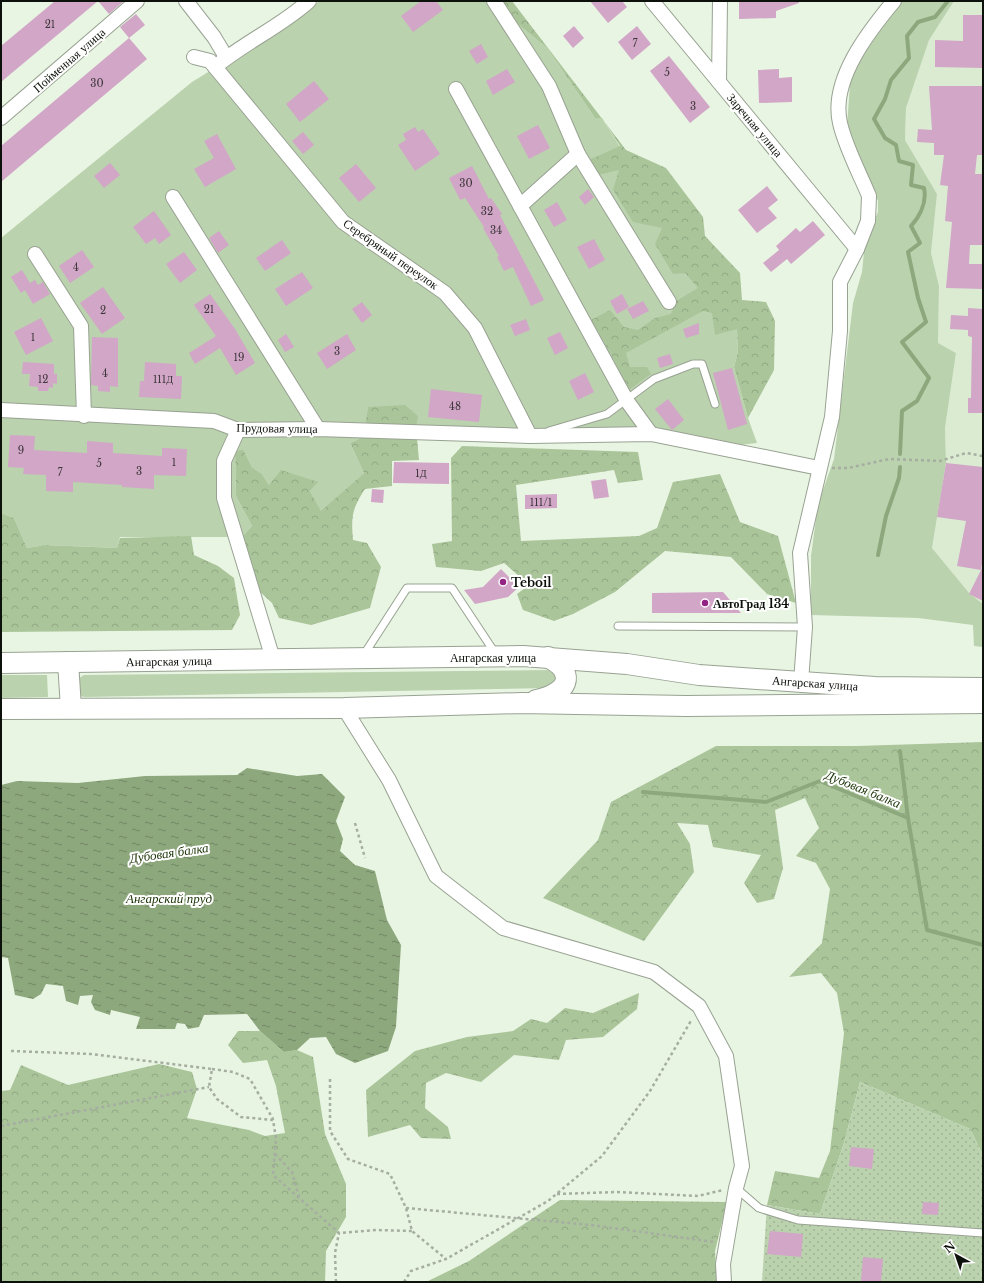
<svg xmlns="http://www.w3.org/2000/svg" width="984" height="1283" font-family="'Libre Baskerville',serif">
	<defs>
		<pattern id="forest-crowns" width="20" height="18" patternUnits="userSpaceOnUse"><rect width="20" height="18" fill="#aac59a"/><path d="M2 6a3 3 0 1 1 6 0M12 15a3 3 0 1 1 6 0" fill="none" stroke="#91a883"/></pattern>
		<pattern id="garden-dots" width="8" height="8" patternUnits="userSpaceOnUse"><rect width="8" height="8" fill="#bbd2ae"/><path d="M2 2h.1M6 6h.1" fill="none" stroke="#a0b394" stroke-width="1.8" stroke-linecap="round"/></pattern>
		<pattern id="water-ripples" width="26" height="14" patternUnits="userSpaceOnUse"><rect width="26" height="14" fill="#8ea87e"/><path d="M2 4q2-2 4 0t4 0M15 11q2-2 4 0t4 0" fill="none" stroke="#728765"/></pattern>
	</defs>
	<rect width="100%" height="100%" fill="#e9f5e3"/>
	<path fill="#dbebd2" d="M954 1H983V604L969 594 932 548 946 463 945 428 956 353 938 343 939 286 931 253 937 194 905 140 906 108 929 39Z"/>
	<g fill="#bbd2ae">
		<path d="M319 1H502L508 16 547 48 595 118H602L620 147 619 169 662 228 685 273 737 329 738 352 734 367 748 418 757 443 695 450 620 435 536 428 508 431 418 425V416L368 408 363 437 350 443 364 473 321 512 310 491 317 482 269 485 262 474 252 467 243 449 235 451 236 496 252 526 242 537H120L117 548 46 545 27 548 14 518 1 513V238L192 82 309 10Z"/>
		<path d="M900 1H954L929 40 906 108 905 140 937 194 931 253 939 286 938 343 956 353 945 428 946 463 932 548 969 593 983 604V647L974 646 973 625 918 618 811 615V556L818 504 834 459 853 303 862 272 865 242 878 212V201L847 126 850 84 858 60Z"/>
		<path d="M552 670 560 674 552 688 85 697 79 696 76 680 84 675Z"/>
		<path d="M1 675H47L48 697 1 698Z"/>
	</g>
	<g fill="url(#forest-crowns)">
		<path d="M502 1H512L626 150 666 168 703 217 705 236 740 273 742 300 766 302 775 321 774 370 748 418 734 367 738 352 737 329 715 335 712 313 703 311 626 353 630 367H647L651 374 629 390 611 354 591 320 610 310 624 327 638 330 655 318 671 314 676 301 698 288 685 273 673 274 655 244 662 228 633 222 613 190 619 170 598 175 589 160 620 146 602 118H595L547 48 508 16Z"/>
		<path d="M405 405 418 416 417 438 419 460 392 461V486L365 489C352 509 351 516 353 540L367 543 381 567 370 608 311 625 279 618 272 603 258 590 242 537 252 526 236 496 235 451 243 449 252 467 262 474 269 485 281 470 318 482 310 491 321 511 364 473 350 443 363 437 368 407Z"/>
		<path d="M462 446 638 452 643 480 618 483 614 470 516 485 521 541 639 536 657 528 673 482 720 474 740 522 778 536 796 603 767 594 731 557 665 551 615 592 573 614 554 621 523 610 517 594 529 585 504 563 481 571 436 567 432 544 452 541 451 458Z"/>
		<path d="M1 513 14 518 27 548 45 545 117 548 120 538 191 536 194 555 218 566 234 578 240 615 232 630 1 632Z"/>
		<path d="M983 742V1155L970 1129 860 1082 844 1143 820 1214 767 1205 775 1171 819 1178 830 1151 844 1033 837 993 821 973 789 977 822 943 830 889 816 863 796 856 819 828 805 798 775 810 783 868 774 899 757 903 744 883 761 855 713 847 708 825 677 823 690 844 694 872 644 941 543 898 598 840 611 802 716 746H857Z"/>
		<path d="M639 993 637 1009 603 1037 566 1040 559 1060 514 1055 481 1082 446 1073 426 1083 425 1108 448 1127 451 1139 421 1138 410 1125 368 1137 366 1090 415 1051 467 1037 513 1031 531 1019 547 1023 565 1008 593 1013Z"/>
		<path d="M238 1031H260L284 1052 297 1050 313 1057 325 1134 346 1184V1217L326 1251 325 1282H1V1091L10 1090 21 1065 68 1085 159 1064 192 1072 197 1089 187 1118 249 1130 265 1136 285 1133 276 1086 267 1060 243 1063 228 1045Z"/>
		<path d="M560 1200 727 1202 715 1251 717 1282H426L469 1261Z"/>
	</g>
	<path fill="url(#garden-dots)" d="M860 1082 970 1129 983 1155V1282H762L767 1205 820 1214 844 1143Z"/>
	<path fill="url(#water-ripples)" d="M247 768 297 776 322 774 345 797 336 821 343 839 340 851 355 865 375 871 387 920 401 945 396 1027 388 1051 355 1063 336 1054 326 1037 310 1038 297 1050 284 1052 260 1031 247 1014 204 1015 199 1027 188 1029 185 1024 177 1023 175 1029H136L140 1017 111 1010 110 1015 95 1010 91 1002 93 995 80 996 78 1005 66 1001 63 986 46 984 41 994 33 999 15 995 8 958 1 957V785L17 781 78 783 145 776 237 775Z"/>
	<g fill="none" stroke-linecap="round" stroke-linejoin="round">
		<g stroke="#8ea87e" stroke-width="4">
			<path d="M900 454 902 411 917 401 929 378 902 342 926 322 918 298 908 252 920 243 911 226C920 216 927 202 924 188L911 185 913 165 899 161 896 145 885 138 874 119 885 99 891 80 909 58 907 36 918 22 935 17 948 1"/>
			<path d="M878 555 886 516 899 478 900 467"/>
			<path d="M900 751 908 818"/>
			<path d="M643 792 766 802 820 781 908 818 927 930 983 945"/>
		</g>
	</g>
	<g fill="#d1a6c7">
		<path d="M55 1H98L1 82V46Z"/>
		<path d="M98 1H124L109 14Z"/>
		<path d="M421 1H436L443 10 413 32 401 16Z"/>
		<path d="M590 1H622L627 7 608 23Z"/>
		<path d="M739 1H799V3L776 11V18L739 19Z"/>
		<path d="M136 14 145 25 129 38 120 27Z"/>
		<path d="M963 15H983V68L935 67V40L963 41Z"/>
		<path d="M574 26 584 38 573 48 563 36Z"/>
		<path d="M637 26 651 44 632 60 618 42Z"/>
		<path d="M129 38 147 59 1 182V146Z"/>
		<path d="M481 44 488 57 477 64 469 51Z"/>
		<path d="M669 56 710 107 690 123 650 71Z"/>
		<path d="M507 69 515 82 493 95 486 81Z"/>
		<path d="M779 69V78L792 77V102L759 103 758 70Z"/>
		<path d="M314 81 329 99 300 122 286 104Z"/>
		<path d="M929 86H983V155H977L975 174H983V245H970L969 264H983V289L946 288 952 222 945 221 948 186 940 185 944 155H934V143L917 142 918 129 932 130Z"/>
		<path d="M538 125 550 148 529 159 517 136Z"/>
		<path d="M415 127 418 132 423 129 440 154 415 171 398 145 406 140 403 134Z"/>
		<path d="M303 132 314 145 303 154 292 141Z"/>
		<path d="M217 134 236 169 205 187 194 169 214 158 204 141Z"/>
		<path d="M110 163 120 175 104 188 94 176Z"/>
		<path d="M356 164 376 188 359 202 339 178Z"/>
		<path d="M472 166 489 199 491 198 502 214 500 215 544 300 531 306 513 267 504 271 497 257 499 256 483 228 484 227 465 198 460 200 449 178Z"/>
		<path d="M767 186 778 200 768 208 777 218 757 233 738 210Z"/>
		<path d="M588 189 594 197 585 205 579 197Z"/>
		<path d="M557 202 567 220 554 227 544 210Z"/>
		<path d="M154 211 171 235 159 244 155 238 146 244 133 227Z"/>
		<path d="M813 221 825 235 791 264 787 259 771 272 763 263 779 250 776 246 796 228 800 232Z"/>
		<path d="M219 231 229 245 218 253 209 238Z"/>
		<path d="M594 239 605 260 589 269 577 247Z"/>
		<path d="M282 240 291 253 265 271 256 258Z"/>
		<path d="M82 250 94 267 70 283 59 266Z"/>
		<path d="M184 252 197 270 180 283 166 264Z"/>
		<path d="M22 270 30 283 35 280 38 285 43 282 50 294 33 304 25 290 21 293 11 277Z"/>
		<path d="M302 272 313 288 286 306 275 289Z"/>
		<path d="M103 287 125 318 102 334 80 303Z"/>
		<path d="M210 294 235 329 255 363 236 375 220 348 195 364 189 353 216 336 194 305Z"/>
		<path d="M622 294 629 307 617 314 610 301Z"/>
		<path d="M643 301 649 311 633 319 627 309Z"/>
		<path d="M362 302 372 315 362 323 352 309Z"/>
		<path d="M968 308 983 309V413H968V398H971L972 337 968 336V330L950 329 951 315 968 316Z"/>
		<path d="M41 318 53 341 26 355 14 332Z"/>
		<path d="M526 319 530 330 515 336 510 325Z"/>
		<path d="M699 323V334L686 338 683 329Z"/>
		<path d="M560 332 568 348 555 355 547 338Z"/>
		<path d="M286 334 294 347 285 352 278 340Z"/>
		<path d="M347 334 356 350 327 369 317 353Z"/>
		<path d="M92 337 118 338V387L110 386V392L98 391V386L91 385Z"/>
		<path d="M670 354 673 364 660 368 657 358Z"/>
		<path d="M23 362 54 364V374H57V384L53 383V388L49 387 48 391H38V387L29 386 30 374H22Z"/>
		<path d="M145 362 176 364V376H182L181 399 139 397 140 381H144Z"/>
		<path d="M732 368 747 424 728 430 713 373Z"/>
		<path d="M585 373 594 392 578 400 569 381Z"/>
		<path d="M431 389 482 395 479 422 428 417Z"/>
		<path d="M668 399 684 420 672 430 655 409Z"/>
		<path d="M10 435 35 436 34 450 87 453V441L113 443V453L162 456V448L187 449 186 476 154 475V489L122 487V485L73 482V492L46 491V475L23 474 24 468 8 467Z"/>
		<path d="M394 462 449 463V484L393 483Z"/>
		<path d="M946 463 983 467V558L981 570 957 566 966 521 937 517Z"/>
		<path d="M606 479 609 497 594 499 591 481Z"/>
		<path d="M372 489 384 490 383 503 371 502Z"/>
		<path d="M557 494V508L525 509V495Z"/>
		<path d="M983 566V601L969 594Z"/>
		<path d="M501 569 519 587 508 597 475 604 464 590 483 587Z"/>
		<path d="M723 592 741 613H652V593Z"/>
		<path d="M851 1147 874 1149 872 1169 849 1166Z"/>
		<path d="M923 1202 939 1203 938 1215 922 1214Z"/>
		<path d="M770 1231 803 1234 801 1257 767 1254Z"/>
		<path d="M863 1257 883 1259 881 1282 861 1281Z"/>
	</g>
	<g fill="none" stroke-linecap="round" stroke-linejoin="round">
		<defs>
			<g id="service">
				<path d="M549 431 607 414 654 379 693 364H702L715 404"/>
				<path d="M618 626 805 627"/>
				<path d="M363 656 407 588H452L495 653"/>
				<path d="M736 1188 759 1208 798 1220 983 1233"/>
			</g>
			<g id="minor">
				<path d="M186 1 214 37 226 57"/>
				<path d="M494 1 549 86 578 154 669 302"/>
				<path d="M652 1 857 249"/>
				<path d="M194 57 210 61 343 222 445 293 475 328 530 436"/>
				<path d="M215 67C245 42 280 27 309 1"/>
				<path d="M719 82 720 1"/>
				<path d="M456 89 627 401 651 434"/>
				<path d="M1 118 137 1"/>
				<path d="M173 197 318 429"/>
				<path d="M520 206 578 154"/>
				<path d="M35 254 81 326 84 416"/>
				<path d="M1 410 214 421 238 430 318 429 530 436 651 434 819 468"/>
				<path d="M238 430 224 461V498L273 659"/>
				<path d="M801 682 805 627 800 553 832 417 840 331V282L857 249 868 221 869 196C860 174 845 146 840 123 830 80 869 31 894 1"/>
				<path d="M344 708 389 780 436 876 503 928 654 972 699 1006 726 1056 742 1166 736 1188 723 1264 724 1282"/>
			</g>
			<g id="secondary">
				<path d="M68 662 71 708"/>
				<path d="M1 663 523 656 627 664 699 675 875 687 983 688"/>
				<path d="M536 700C548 698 573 689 564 671 561 664 553 661 548 657"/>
				<path d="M1 709 344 708 522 703 686 706 983 703"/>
			</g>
		</defs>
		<use href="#service" stroke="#98a292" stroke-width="9"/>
		<use href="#minor" stroke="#98a292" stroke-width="16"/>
		<use href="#secondary" stroke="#98a292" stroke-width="22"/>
		<g stroke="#a5aea0" stroke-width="2.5" stroke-dasharray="3 3" stroke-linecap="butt">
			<path d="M832 468H848L889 459 940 461 966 453 983 456"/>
			<path d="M355 823 365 858"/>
			<path d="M11 1051 91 1054 212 1069 209 1087 217 1099 241 1117 273 1120 276 1138 273 1175 339 1233 377 1230 412 1231"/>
			<path d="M212 1069 233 1072 250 1079 273 1119"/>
			<path d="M330 1079V1131L348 1159 390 1174 406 1208 412 1231 446 1259"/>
			<path d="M1 1126 209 1087"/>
			<path d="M275 1154 292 1172 299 1197"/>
			<path d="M557 1194 617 1192 698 1196 723 1190"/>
			<path d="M406 1208 591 1225 714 1242"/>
			<path d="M336 1282 335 1253 339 1233"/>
			<path d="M404 1282 411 1271 446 1259 548 1201 602 1156 650 1091 692 1019"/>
		</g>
		<use href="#service" stroke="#fff" stroke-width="7"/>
		<use href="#minor" stroke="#fff" stroke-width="14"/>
		<use href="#secondary" stroke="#fff" stroke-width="20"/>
	</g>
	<g fill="#932484" stroke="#fff" stroke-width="1.5">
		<circle cx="503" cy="582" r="4"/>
		<circle cx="705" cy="603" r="4"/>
	</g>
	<g text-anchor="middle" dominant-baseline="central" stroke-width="4" stroke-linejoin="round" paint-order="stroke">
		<g font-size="10" fill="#3e363a">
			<text x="50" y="24">21</text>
			<text x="635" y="43">7</text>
			<text x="667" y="72">5</text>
			<text x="97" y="83">30</text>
			<text x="693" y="106">3</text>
			<text x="466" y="183">30</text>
			<text x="487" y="211">32</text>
			<text x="496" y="230">34</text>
			<text x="76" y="267">4</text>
			<text x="209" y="309">21</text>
			<text x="103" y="310">2</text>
			<text x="33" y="337">1</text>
			<text x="337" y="351">3</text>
			<text x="239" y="357">19</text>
			<text x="105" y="373">4</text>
			<text x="43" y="379">12</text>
			<text x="163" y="379">111Д</text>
			<text x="455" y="406">48</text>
			<text x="21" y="450">9</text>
			<text x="174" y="462">1</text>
			<text x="99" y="463">5</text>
			<text x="139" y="471">3</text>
			<text x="60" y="472">7</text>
			<text x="421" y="473">1Д</text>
			<text x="541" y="502">111/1</text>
		</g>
		<g font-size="12" fill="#0d110b" stroke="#fff">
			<text transform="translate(69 60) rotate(-41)">Пойменная улица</text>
			<text transform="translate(755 125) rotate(50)">Заречная улица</text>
			<text transform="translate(391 254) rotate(35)">Серебряный переулок</text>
			<text transform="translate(277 428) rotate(1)">Прудовая улица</text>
			<text x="493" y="657">Ангарская улица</text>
			<text transform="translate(169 661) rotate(-1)">Ангарская улица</text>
			<text transform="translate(815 683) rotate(4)">Ангарская улица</text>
		</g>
		<g font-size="12" font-weight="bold" fill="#0d110b" stroke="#fff" text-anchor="start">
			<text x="511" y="582">Teboil</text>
			<text x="713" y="603">АвтоГрад 134</text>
		</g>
		<g font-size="13" font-style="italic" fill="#1a3305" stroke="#fff">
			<text transform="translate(863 789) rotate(22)">Дубовая балка</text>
			<text transform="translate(169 853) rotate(-8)">Дубовая балка</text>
			<text x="169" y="898">Ангарский пруд</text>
		</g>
	</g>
	<rect width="984" height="1283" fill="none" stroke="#0d110b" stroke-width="4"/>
	<g transform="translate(956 1255) rotate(320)" stroke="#ffffff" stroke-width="3" paint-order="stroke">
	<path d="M0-3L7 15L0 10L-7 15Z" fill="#0d110b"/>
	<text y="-6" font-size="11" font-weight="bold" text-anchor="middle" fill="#0d110b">N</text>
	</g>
</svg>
